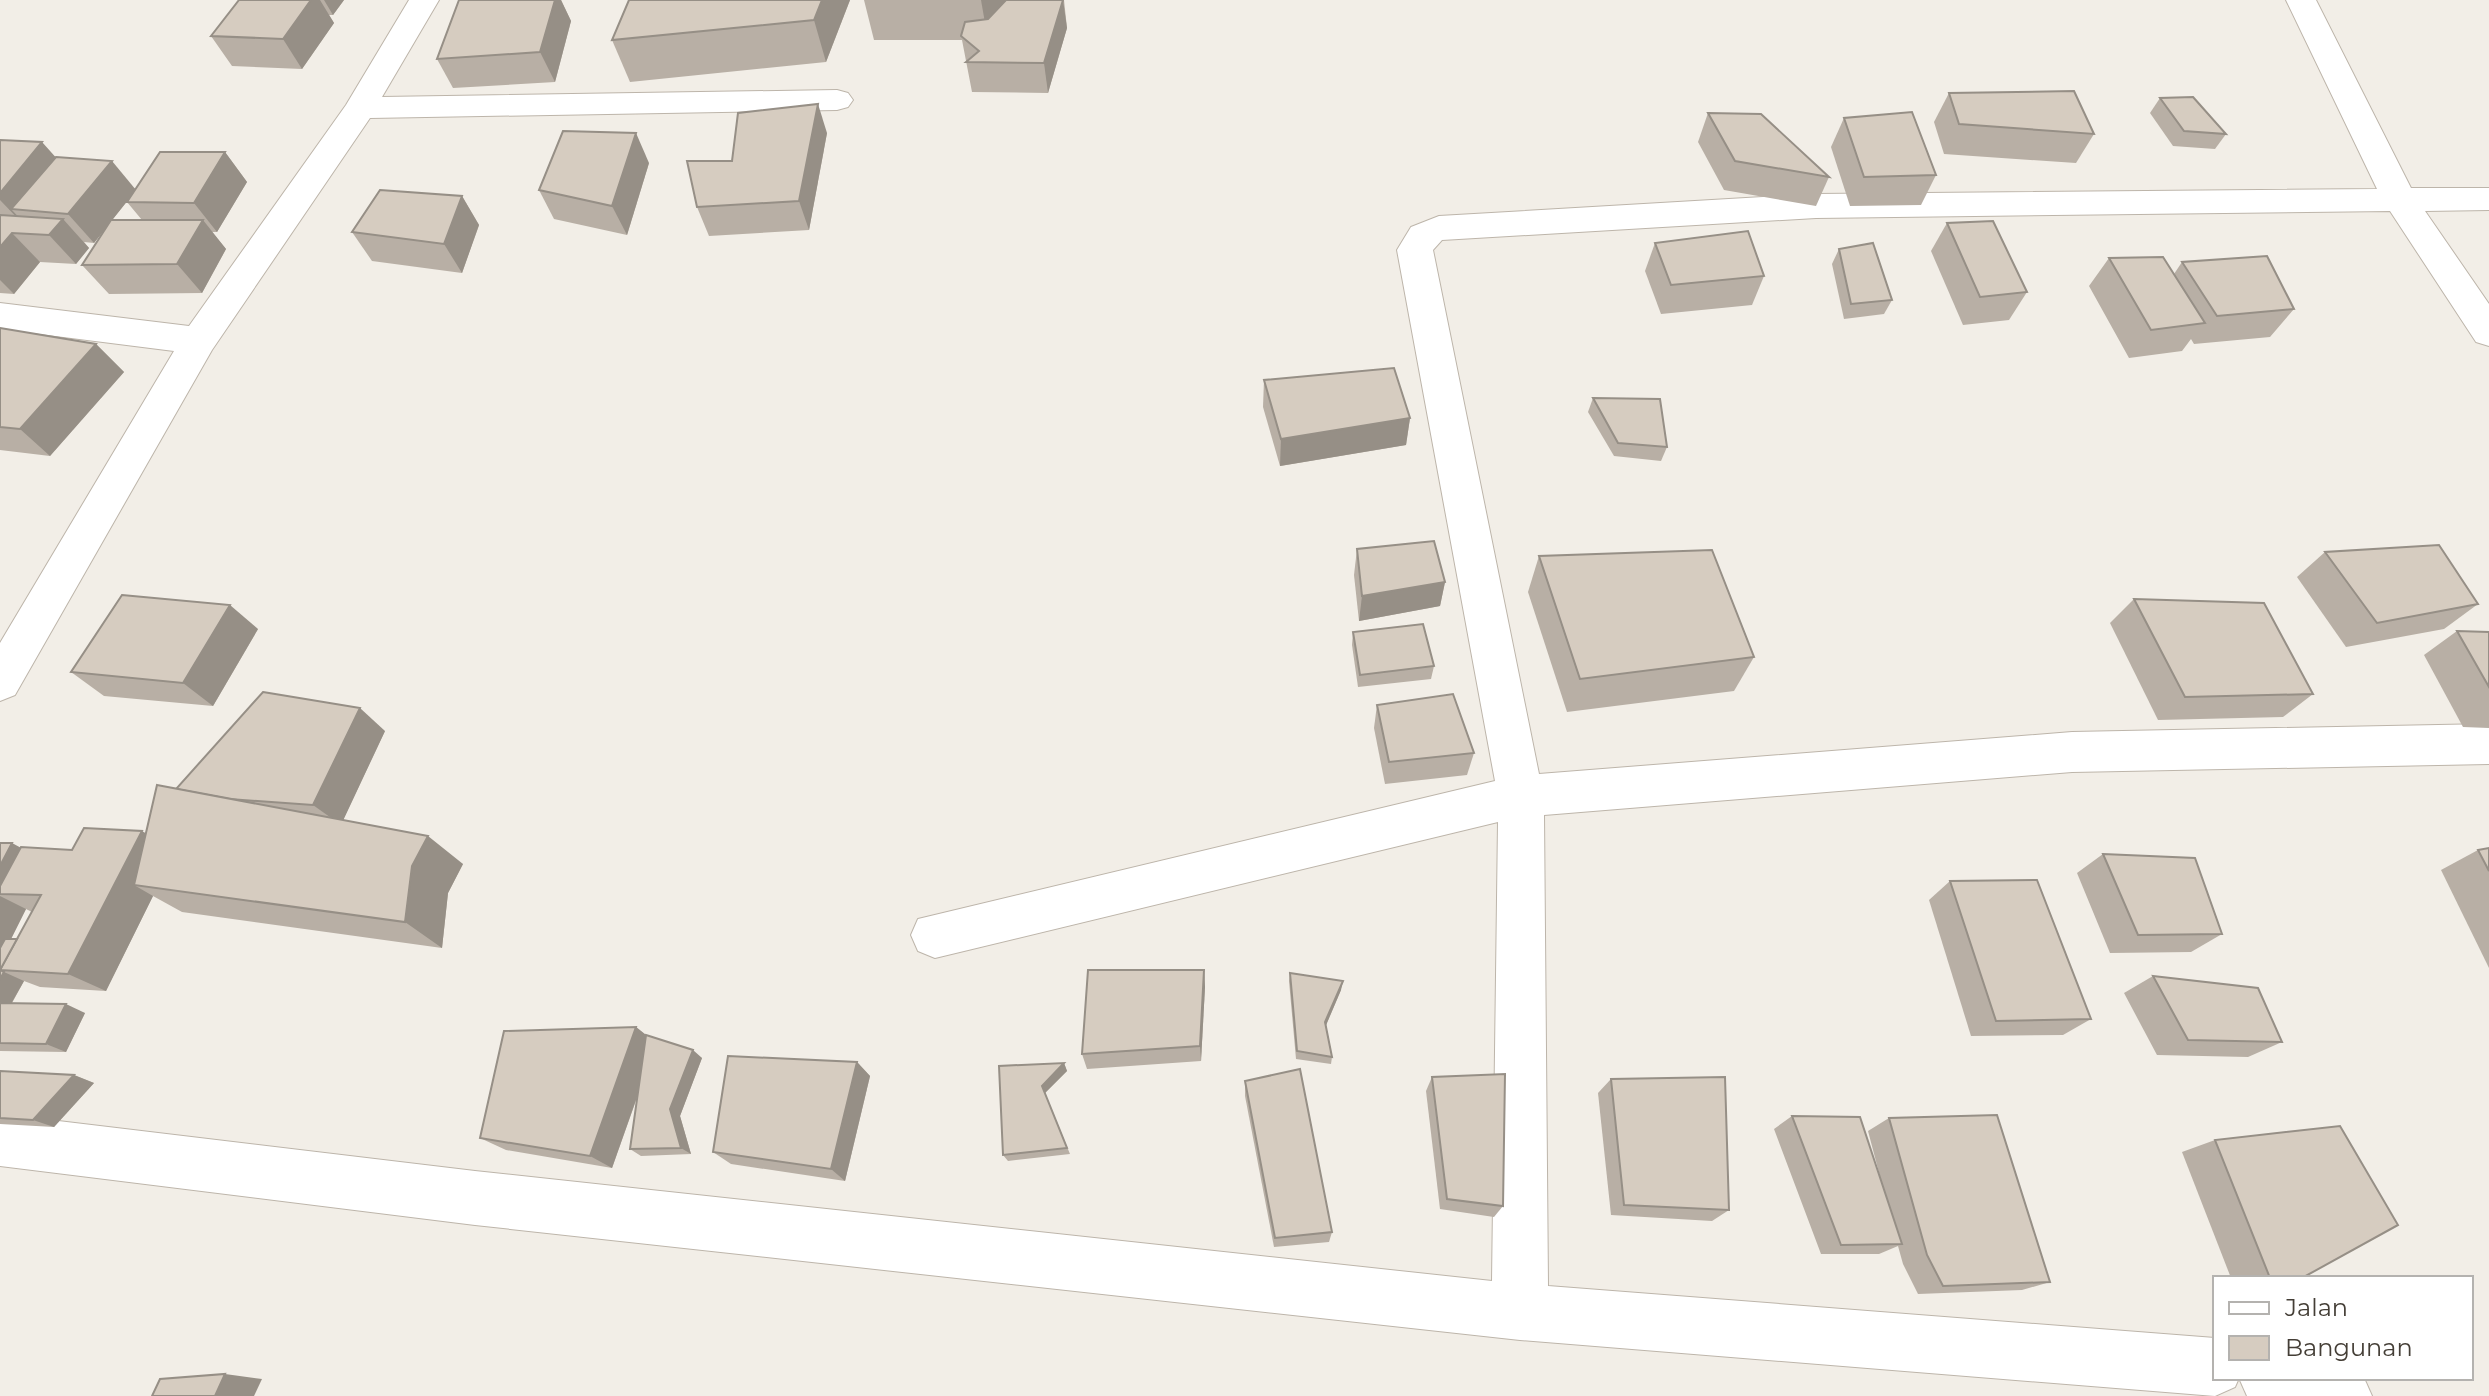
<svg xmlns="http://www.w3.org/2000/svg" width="2489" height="1396" font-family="Montserrat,sans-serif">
	<rect width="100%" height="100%" fill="#f2eee7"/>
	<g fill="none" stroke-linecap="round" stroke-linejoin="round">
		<defs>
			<g id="minor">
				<path d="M409 0H439L382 97 837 90 848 93 853 100 848 107 837 110 370 118 212 350 15 695 0 701V643L174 351 0 329V303L189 326 346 105Z"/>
				<path d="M2286 0H2316L2411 188H2489V210L2425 211 2489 304V346L2476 342 2390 211 1816 218 1442 240 1433 250 1539 774 2072 732 2489 724V764L2072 772 1544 815 1548 1286 2215 1338V1378H2239L2235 1387 2215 1396 1520 1340 475 1225 0 1166V1114L475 1171 1492 1281 1498 822 935 958 918 951 911 935 918 919 1495 781 1397 250 1411 227 1439 216 1816 194 2377 189Z"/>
				<path d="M2239 1378H2364L2372 1396H2247Z"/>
			</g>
		</defs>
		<use href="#minor" stroke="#bdb5aa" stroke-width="2"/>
		<use href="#minor" fill="#fff" fill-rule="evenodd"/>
	</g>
	<g fill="#b8afa5" fill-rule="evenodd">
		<path d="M239 0H344L333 15H329L334 23 302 69 232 66 211 36Z"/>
		<path d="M459 0H561L571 21 555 82 453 88 437 59Z"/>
		<path d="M629 0H850L826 62 630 82 612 40Z"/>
		<path d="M864 0H1064L1067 28 1048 93 972 92 962 40H874Z"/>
		<path d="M1949 93 2094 134 2076 163 1944 154 1934 122Z"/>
		<path d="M2160 98 2226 134 2215 149 2173 146 2150 113Z"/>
		<path d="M1708 113 1829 177 1816 206 1724 190 1698 142Z"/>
		<path d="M1844 118 1936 175 1921 205 1850 206 1831 147Z"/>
		<path d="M827 133 809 230 709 236 697 207 732 161Z"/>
		<path d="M0 140 56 157 136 189 225 152 247 182 217 232H212L226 249 202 293 109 294 82 265 105 229 94 243 84 242 89 248 76 264 40 262 14 294 0 293ZM129 199 127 202 142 220H112Z"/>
		<path d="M649 163 627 235 554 219 539 190Z"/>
		<path d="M462 196 479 225 462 273 372 261 352 232Z"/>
		<path d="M1947 223 2027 292 2009 320 1963 325 1931 251Z"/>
		<path d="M1655 243 1764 276 1752 305 1661 314 1645 271Z"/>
		<path d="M1839 249 1892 300 1884 314 1844 319 1832 264Z"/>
		<path d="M2109 258 2174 274 2182 262 2294 309 2270 337 2194 344 2191 339 2182 351 2129 358 2089 286Z"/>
		<path d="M0 328 96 344 124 372 50 456 0 450Z"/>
		<path d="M1264 380 1410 418 1406 445 1280 466 1263 407Z"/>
		<path d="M1593 398 1667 447 1661 461 1614 456 1588 412Z"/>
		<path d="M1357 549 1445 582 1440 606 1359 621 1354 575Z"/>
		<path d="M2325 552 2478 604 2444 629 2346 647 2297 577Z"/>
		<path d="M1539 556 1754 657 1734 691 1567 712 1528 592Z"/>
		<path d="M2134 599 2313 694 2283 717 2158 720 2110 623Z"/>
		<path d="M258 629 213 706 104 696 71 672Z"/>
		<path d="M2457 631 2489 632V728L2463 727 2424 655Z"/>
		<path d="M1353 632 1434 666 1431 679 1358 687 1352 645Z"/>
		<path d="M1377 705 1474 753 1467 775 1385 784 1374 728Z"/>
		<path d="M385 731 343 820 463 864 448 893 442 948 182 912 153 896 106 991 40 987 24 981 12 1003 85 1013 66 1052 0 1051V843L21 848 72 850 146 833 176 789ZM26 909 32 912 17 939H11Z"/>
		<path d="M2489 848V968L2441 870 2478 850Z"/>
		<path d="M2103 854 2222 934 2191 952 2110 953 2077 873Z"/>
		<path d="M1950 881 2091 1019 2063 1035 1971 1036 1929 900Z"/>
		<path d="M1204 970 1205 987 1201 1061 1087 1069 1082 1054Z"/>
		<path d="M1290 973 1341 990 1326 1025 1332 1057 1331 1064 1296 1059 1289 981Z"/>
		<path d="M2153 976 2282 1042 2248 1057 2157 1055 2124 993Z"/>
		<path d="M636 1027 646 1035 702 1058 680 1116 691 1154 641 1156 630 1149 638 1095 612 1168 506 1150 480 1138Z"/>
		<path d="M857 1062 870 1076 845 1181 731 1164 713 1152Z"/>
		<path d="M1064 1063 1067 1071 1045 1093 1070 1154 1008 1161 1003 1155Z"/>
		<path d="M0 1071 74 1075 94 1083 54 1127 0 1124Z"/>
		<path d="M1432 1077 1503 1206 1494 1217 1440 1209 1426 1091Z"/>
		<path d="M1611 1079 1729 1210 1712 1221 1611 1215 1598 1093Z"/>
		<path d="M1245 1081 1332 1232 1329 1242 1274 1247 1245 1096Z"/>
		<path d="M1792 1116 1882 1184 1868 1131 1889 1118 2050 1282 2022 1290 1918 1294 1903 1264 1898 1246 1879 1254H1821L1774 1129Z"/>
		<path d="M2215 1140 2302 1278H2231L2182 1152Z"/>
	</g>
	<g fill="#968f86">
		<path d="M311 0H320L334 23 302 69 283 39Z"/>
		<path d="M324 0H344L333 15Z"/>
		<path d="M555 0H561L571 21 555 82 540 52Z"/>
		<path d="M822 0H850L826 62 814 20Z"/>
		<path d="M981 0H1011L988 40Z"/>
		<path d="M1063 0 1067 28 1048 93 1044 63Z"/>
		<path d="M818 104 827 133 809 230 799 201Z"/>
		<path d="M636 133 649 163 627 235 612 206Z"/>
		<path d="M42 142 68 171 11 209 26 225 25 226 0 200V193Z"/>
		<path d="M225 152 247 182 217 232 194 203Z"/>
		<path d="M112 161 136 190 94 243 68 214Z"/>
		<path d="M462 196 479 225 462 273 444 244Z"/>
		<path d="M63 219 89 248 76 264 49 235Z"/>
		<path d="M203 220 226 249 202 293 177 264Z"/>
		<path d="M12 233 40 262 14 294 0 280V247Z"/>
		<path d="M96 344 124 372 50 456 20 429Z"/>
		<path d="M1410 418 1406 445 1280 466 1281 439Z"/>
		<path d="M1445 582 1440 606 1359 621 1362 596Z"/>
		<path d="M230 605 258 629 213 706 183 683Z"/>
		<path d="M360 708 385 731 341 825 313 805Z"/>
		<path d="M142 831 175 851 134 885 153 896 106 991 68 974Z"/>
		<path d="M428 836 463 864 448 893 442 948 405 922 412 866Z"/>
		<path d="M12 843 49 863 0 894V866Z"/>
		<path d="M0 896 26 909 0 961Z"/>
		<path d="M1204 970 1205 987 1201 1061 1200 1046Z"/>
		<path d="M4 972 24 981 7 1011 0 1008V979Z"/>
		<path d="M1343 981 1341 990 1324 1030 1325 1022Z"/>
		<path d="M66 1004 85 1013 66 1052 46 1044Z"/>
		<path d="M636 1027 656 1043 612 1168 590 1156Z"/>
		<path d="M693 1050 702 1058 680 1116 691 1154 681 1148 670 1109Z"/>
		<path d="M857 1062 870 1076 845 1181 831 1169Z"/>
		<path d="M1064 1063 1067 1071 1045 1093 1070 1154 1042 1086Z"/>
		<path d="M74 1075 94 1083 54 1127 33 1120Z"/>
		<path d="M225 1374 262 1379 254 1396H215Z"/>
	</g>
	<g fill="#d6ccc0" stroke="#968f86" stroke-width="2">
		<path d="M239 0H311L283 39 211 36Z"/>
		<path d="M459 0H555L540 52 437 59Z"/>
		<path d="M629 0H822L814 20 612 40Z"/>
		<path d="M1006 0H1063L1044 63 966 62 979 51 961 36 965 22 988 19Z"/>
		<path d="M2074 91 2094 134 1959 124 1949 93Z"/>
		<path d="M2193 97 2226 134 2184 131 2160 98Z"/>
		<path d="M818 104 799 201 697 207 687 161H732L738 113Z"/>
		<path d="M1912 112 1936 175 1864 177 1844 118Z"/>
		<path d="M1708 113 1761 114 1829 177 1735 161Z"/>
		<path d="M563 131 636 133 612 206 539 190Z"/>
		<path d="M0 140 42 142 0 193Z"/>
		<path d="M160 152H225L194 203 127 202Z"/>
		<path d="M56 157 112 161 68 214 11 209Z"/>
		<path d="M380 190 462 196 444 244 352 232Z"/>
		<path d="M0 215 63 219 49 235 12 233 0 247Z"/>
		<path d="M111 220H203L177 264 82 265Z"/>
		<path d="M1993 221 2027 292 1980 297 1947 223Z"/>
		<path d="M1748 231 1764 276 1671 285 1655 243Z"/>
		<path d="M1873 243 1892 300 1851 304 1839 249Z"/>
		<path d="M2267 256 2294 309 2217 316 2182 262Z"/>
		<path d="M2163 257 2205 323 2151 330 2109 258Z"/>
		<path d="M0 328 96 344 20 429 0 427Z"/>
		<path d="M1394 368 1410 418 1281 439 1264 380Z"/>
		<path d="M1593 398 1660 399 1667 447 1618 443Z"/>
		<path d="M1434 541 1445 582 1362 596 1357 549Z"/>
		<path d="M2439 545 2478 604 2377 623 2325 552Z"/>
		<path d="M1712 550 1754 657 1580 679 1539 556Z"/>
		<path d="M122 595 230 605 183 683 71 672Z"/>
		<path d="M2134 599 2264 603 2313 694 2185 697Z"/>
		<path d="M1423 624 1434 666 1360 675 1353 632Z"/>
		<path d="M2457 631 2489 632V687Z"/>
		<path d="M263 692 360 708 313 805 229 799 176 789Z"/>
		<path d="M1453 694 1474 753 1389 762 1377 705Z"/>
		<path d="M157 785 428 836 412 866 405 922 134 885Z"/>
		<path d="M84 828 142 831 68 974 0 970 41 895 0 894V886L21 847 72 850Z"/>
		<path d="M0 843H12L0 866Z"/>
		<path d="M2489 848V871L2478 850Z"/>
		<path d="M2103 854 2195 858 2222 934 2138 935Z"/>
		<path d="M2037 880 2091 1019 1996 1021 1950 881Z"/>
		<path d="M5 939H17L0 970 4 972 0 979V948Z"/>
		<path d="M1088 970H1204L1200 1046 1082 1054Z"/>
		<path d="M1290 973 1343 981 1325 1022 1332 1057 1297 1051Z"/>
		<path d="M2153 976 2258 988 2282 1042 2188 1040Z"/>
		<path d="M0 1003 66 1004 46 1044 0 1043Z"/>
		<path d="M636 1027 590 1156 480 1138 504 1031Z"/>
		<path d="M646 1035 693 1050 670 1109 681 1148 630 1149Z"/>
		<path d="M728 1056 857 1062 831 1169 713 1152Z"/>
		<path d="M1064 1063 1042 1086 1067 1148 1003 1155 999 1066Z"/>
		<path d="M1300 1069 1332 1232 1275 1238 1245 1081Z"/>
		<path d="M0 1071 74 1075 33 1120 0 1118Z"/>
		<path d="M1505 1074 1503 1206 1447 1199 1432 1077Z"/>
		<path d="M1725 1077 1729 1210 1624 1205 1611 1079Z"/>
		<path d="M1997 1115 2050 1282 1943 1286 1927 1255 1889 1118Z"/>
		<path d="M1792 1116 1860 1117 1902 1244 1841 1245Z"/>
		<path d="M2340 1126 2398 1225 2302 1278H2270L2215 1140Z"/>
		<path d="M225 1374 215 1396H152L160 1379Z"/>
	</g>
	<rect x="2213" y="1276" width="260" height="104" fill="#ffffff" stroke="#b4b2af" stroke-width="2"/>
	<rect x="2229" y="1302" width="40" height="12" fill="#ffffff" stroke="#b4b2af" stroke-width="2"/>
	<text x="2285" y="1316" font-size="24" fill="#443e36">Jalan</text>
	<rect x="2229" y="1336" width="40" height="24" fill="#d6ccc0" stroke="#b4b2af" stroke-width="2"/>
	<text x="2285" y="1356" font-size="24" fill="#443e36">Bangunan</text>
</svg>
